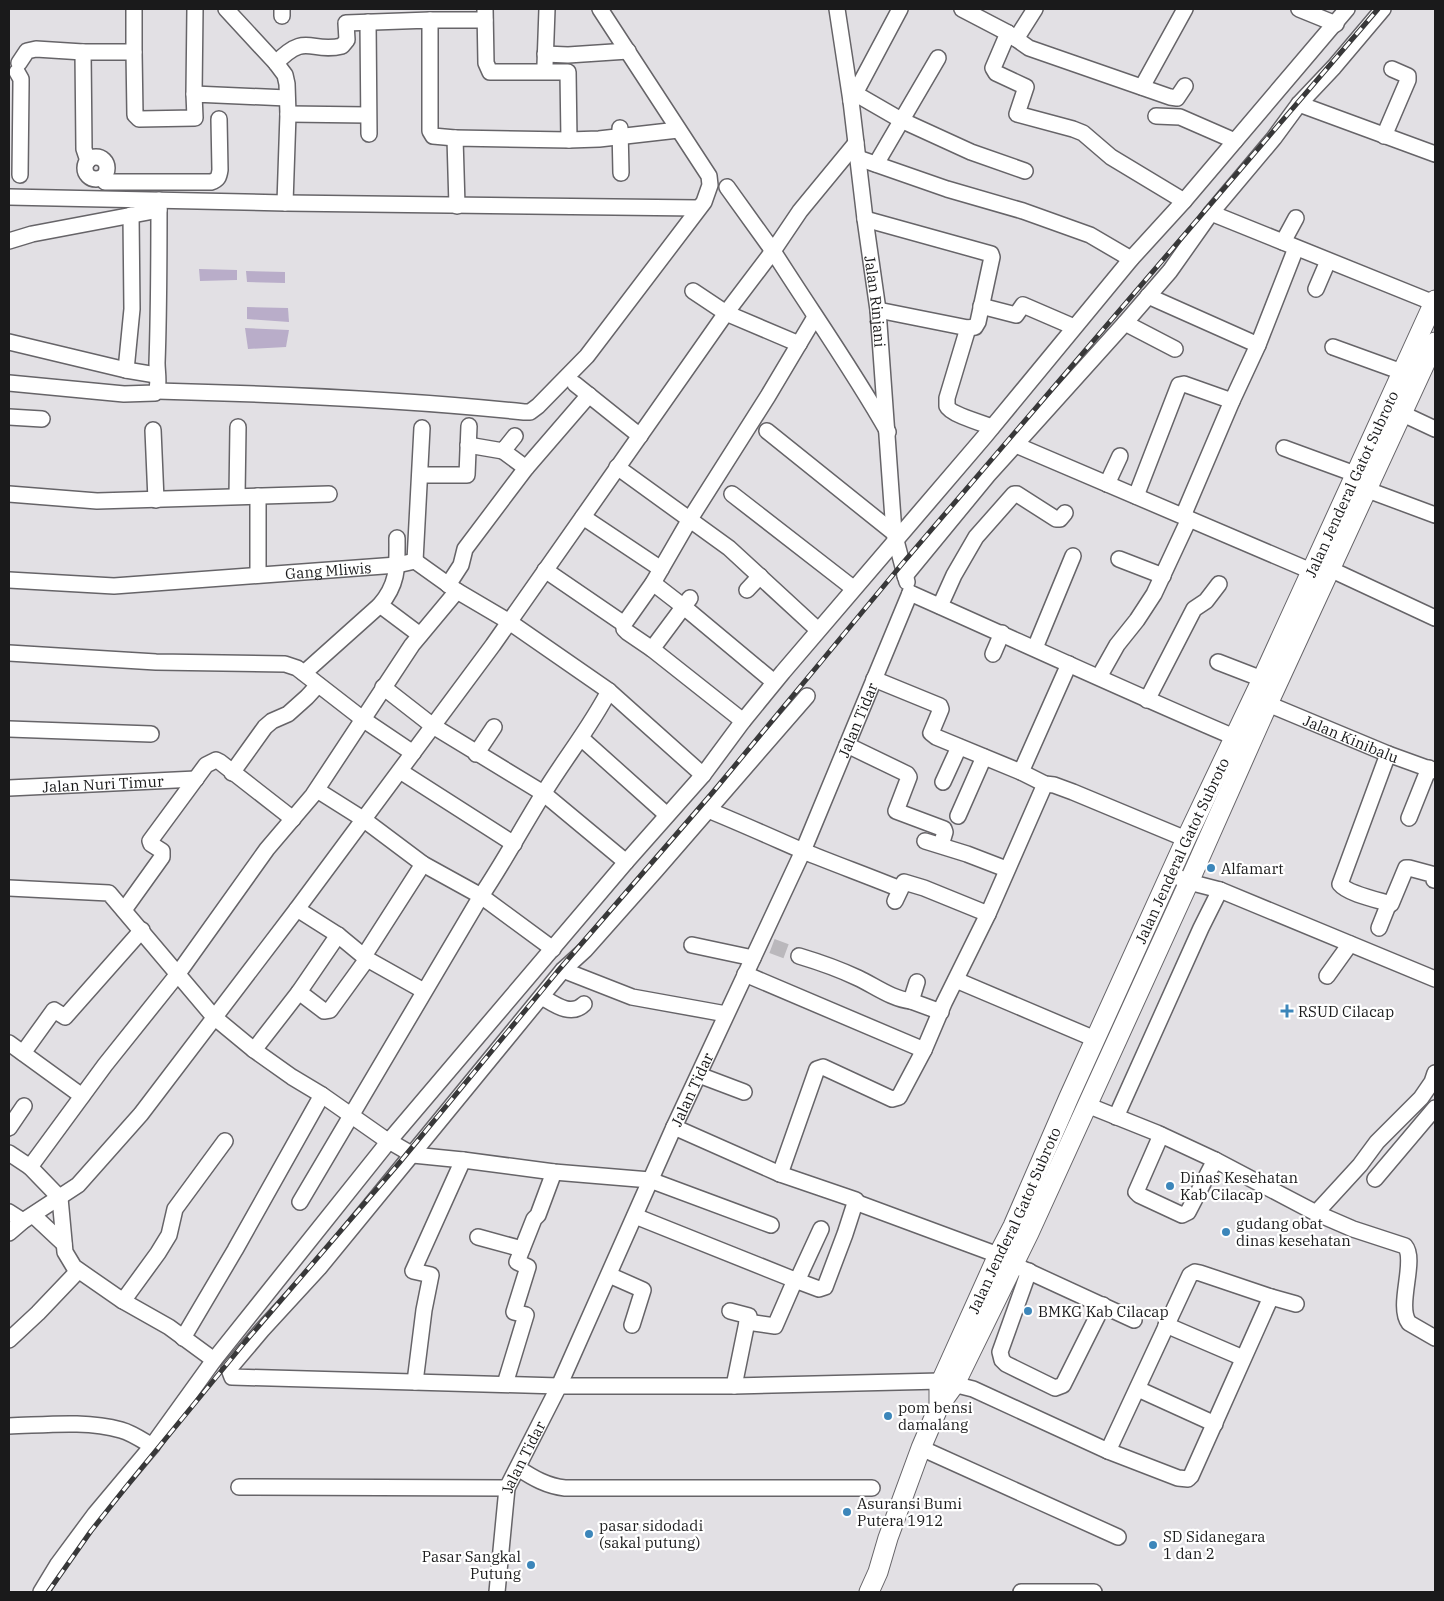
<svg xmlns="http://www.w3.org/2000/svg" width="1444" height="1601" font-family="'IBM Plex Serif',serif">
	<rect width="100%" height="100%" fill="#e2e0e4"/>
	<g fill="#b9adc9">
		<path d="M199 269 237 270V280L200 281Z"/>
		<path d="M246 271 285 272V283L247 282Z"/>
		<path d="M247 307 288 308 289 322 247 319Z"/>
		<path d="M245 328 289 330 286 347 248 349Z"/>
	</g>
	<g fill="none" stroke-linecap="round" stroke-linejoin="round">
		<path stroke="#bab8bc" stroke-width="15" stroke-dasharray="15 8" stroke-linecap="butt" d="M772 946 799 956"/>
		<defs>
			<g id="minor">
				<path d="M134 9V52"/>
				<path d="M226 9 276 63 285 75 287 84 288 114 285 203"/>
				<path d="M485 9 486 63 490 72H568L569 140"/>
				<path id="s1" d="M837 9 851 101 865 219 878 310 894 533 907 582"/>
				<path d="M962 9 1008 33 1029 48 1170 97 1177 98 1185 86"/>
				<path d="M1299 9 1336 24"/>
				<path d="M282 16V9"/>
				<path d="M430 20H485"/>
				<path d="M368 22 369 134"/>
				<path d="M1008 33 993 68 996 73 1026 87 1017 114 1073 129 1083 133 1111 157 1184 201"/>
				<path d="M1016 39 1035 9"/>
				<path d="M83 52 84 149 88 161"/>
				<path d="M545 54 568 55 628 51"/>
				<path d="M19 63 27 51 36 49 83 52H134L135 115 139 119 195 118 194 94 287 98"/>
				<path d="M276 63C307 31 310 54 342 46L347 40 346 23 430 20V131L433 136 455 138"/>
				<path d="M545 65 547 9"/>
				<path d="M17 72 21 79V85L20 175"/>
				<path d="M1142 87 1185 9"/>
				<path d="M194 94 195 9"/>
				<path d="M856 94 901 120 971 152 1025 171"/>
				<path d="M851 101 900 9"/>
				<path d="M1299 104 1435 154"/>
				<path d="M288 114 368 115"/>
				<path d="M1156 116 1180 117 1235 141"/>
				<path d="M620 128 621 173"/>
				<path d="M1384 136 1408 80V76L1392 69"/>
				<circle cx="96" cy="168" r="11"/>
				<path d="M858 158 947 189 1023 211 1090 235 1131 259"/>
				<path d="M876 164 938 58"/>
				<path d="M105 182H211C218 180 219 177 220 170L219 119"/>
				<path d="M727 187 773 251 800 211 856 143"/>
				<path d="M9 197 285 203 698 208"/>
				<path d="M457 206 455 138 569 140 599 139 678 130"/>
				<path d="M1211 213 1434 303"/>
				<path d="M865 219 991 254 992 257 978 322 975 327 968 328 878 310"/>
				<path d="M9 241 32 234 159 210"/>
				<path d="M1283 242 1296 218"/>
				<path d="M1316 289 1328 261"/>
				<path d="M693 291 726 313 799 344"/>
				<path d="M1148 296 1258 345"/>
				<path d="M981 306 1016 315 1023 305 1074 327"/>
				<path d="M1125 323 1175 349"/>
				<path d="M968 328 947 398C947 398 947 405 947 406 950 414 984 424 992 427"/>
				<path d="M9 342 126 370 156 375"/>
				<path d="M1333 347 1402 372"/>
				<path d="M126 370 132 309 131 215"/>
				<path d="M9 383 124 394 155 393C160 386 157 372 157 363 159 308 159 254 159 200"/>
				<path d="M575 384 640 436"/>
				<path d="M157 391C280 394 402 399 524 412H530L538 406 587 356 704 202 710 185 709 176 600 9"/>
				<path d="M1403 414 1435 429"/>
				<path d="M9 417 42 419"/>
				<path d="M153 430 156 500"/>
				<path d="M767 431 894 533"/>
				<path d="M468 445 503 451 515 436"/>
				<path d="M1016 445 1311 571"/>
				<path d="M1284 448 1355 474"/>
				<path d="M503 451 526 468"/>
				<path d="M617 467 729 548 818 630"/>
				<path d="M420 475H467L469 426"/>
				<path d="M1107 484 1120 456"/>
				<path d="M1357 486 1435 515"/>
				<path d="M9 494 97 501 329 494"/>
				<path d="M732 494 853 588"/>
				<path d="M237 496 238 427"/>
				<path d="M258 496V575"/>
				<path d="M1136 496 1179 385 1184 384 1232 401"/>
				<path d="M1183 516 1232 401 1258 345 1296 248"/>
				<path d="M583 517 661 569"/>
				<path d="M1119 559 1163 576"/>
				<path d="M415 561 422 428"/>
				<path d="M545 570 624 624"/>
				<path d="M1332 570 1435 618"/>
				<path d="M905 576 988 475 1125 323 1170 271 1211 213 1274 138 1299 104 1334 67 1383 9"/>
				<path id="s2" d="M9 580 114 586 397 565 415 561 457 591 508 621 609 691 703 775"/>
				<path d="M653 583 684 607 774 682"/>
				<path d="M448 585 461 565 465 549 526 468 589 395"/>
				<path d="M747 590 760 576"/>
				<path d="M910 593C1018 641 1126 691 1234 737"/>
				<path d="M380 605 420 635"/>
				<path d="M940 606 954 575 976 537 1014 494H1017L1056 519H1060L1065 513"/>
				<path d="M1035 648 1073 556"/>
				<path d="M652 649 690 598"/>
				<path d="M9 653 156 662 285 664 297 668 364 720 413 753"/>
				<path d="M993 654 1002 633"/>
				<path d="M1218 662 1262 679"/>
				<path d="M304 673 380 605C399 583 397 565 397 538"/>
				<path d="M1099 677 1117 645 1137 620 1154 594 1189 519"/>
				<path d="M874 679 940 706 941 709 931 733 936 737 1021 772 1045 784 1054 785 1073 792 1186 839"/>
				<path d="M383 687 433 726 543 793 626 862"/>
				<path d="M807 696 656 870 585 950 563 970 319 1268 262 1330 229 1369 232 1377 559 1386H734L941 1381 973 1389 1108 1451 1190 1275 1195 1272 1200 1273 1271 1297 1296 1304"/>
				<path d="M1147 700 1194 609 1206 601 1219 584"/>
				<path id="s3" d="M1268 704 1388 754 1435 771"/>
				<path d="M743 721 652 649 627 632 624 629V624L653 583 690 519 768 396 815 317"/>
				<path d="M9 729 151 734"/>
				<path d="M581 738 667 815"/>
				<path d="M847 745 907 774 909 777 896 811 944 829 945 832 941 845"/>
				<path d="M476 754 494 727"/>
				<path d="M1388 754 1340 884C1348 894 1378 900 1391 904L1406 868H1409L1435 875 1434 880H1435"/>
				<path d="M400 771 514 844"/>
				<path d="M1021 772 1069 664"/>
				<path d="M232 773 265 727 272 721 288 714 307 697 318 685"/>
				<path d="M943 782 959 747"/>
				<path id="s4" d="M9 788 196 779"/>
				<path d="M317 790 363 819 423 864 481 896 553 949"/>
				<path d="M708 810C740 823 771 837 803 851 835 864 868 876 900 889"/>
				<path d="M958 816 984 757"/>
				<path d="M1409 818 1429 768"/>
				<path d="M925 841 967 854 1006 869"/>
				<path d="M1171 874 1189 882 1220 890 1435 979"/>
				<path d="M9 888 109 893 214 1017 254 1050 292 1077 322 1095 382 1137 413 1155 463 1160 554 1172 650 1180 771 1225"/>
				<path d="M895 901 904 882 924 888 988 914"/>
				<path d="M297 909 338 935 367 959 424 991"/>
				<path d="M124 910 162 857V851L151 844 150 841 206 765 216 760 220 762 293 819"/>
				<path d="M1379 928 1389 903"/>
				<path d="M692 945 753 958"/>
				<path d="M364 956 423 864"/>
				<path d="M799 956C819 962 839 969 858 978 875 986 892 999 911 1001"/>
				<path d="M563 970 632 997 726 1014"/>
				<path d="M745 974 924 1050"/>
				<path d="M1327 976 1350 944"/>
				<path d="M956 980 1095 1039"/>
				<path d="M917 982 911 1001 941 1012"/>
				<path d="M299 992 324 1011 330 1010 367 959"/>
				<path d="M542 997C554 1004 571 1017 584 1004"/>
				<path d="M9 1043 82 1096"/>
				<path d="M254 1050 299 992 338 935"/>
				<path d="M23 1053 54 1010 65 1017 142 930"/>
				<path d="M699 1075 744 1092"/>
				<path d="M1087 1105 1157 1133 1215 1160 1316 1213 1353 1229 1405 1246C1417 1260 1396 1306 1409 1323L1435 1338"/>
				<path d="M1116 1117 1201 928 1220 890"/>
				<path d="M674 1127 780 1174 856 1200 845 1234 825 1287 819 1289 795 1280"/>
				<path d="M9 1128 24 1106"/>
				<path d="M1161 1135 1136 1192 1139 1195 1182 1215 1188 1212 1215 1160"/>
				<path d="M9 1153 30 1167 105 1065 177 975 267 849 313 795 412 645 457 591"/>
				<path d="M30 1167 60 1198 65 1252 74 1267 123 1301 169 1327 214 1360"/>
				<path d="M780 1174 817 1069 823 1067 892 1099 899 1097 924 1050 944 1003 988 914 1045 784"/>
				<path d="M1375 1179 1435 1108"/>
				<path d="M300 1202 481 896C504 862 523 826 545 791 566 757 591 726 609 691"/>
				<path d="M855 1202 998 1255"/>
				<path d="M9 1212 23 1221"/>
				<path d="M1316 1213 1360 1165 1377 1142 1421 1098 1432 1082 1435 1073"/>
				<path d="M33 1215 64 1244"/>
				<path d="M635 1216 795 1280 775 1326 747 1322 734 1386"/>
				<path d="M9 1233 23 1221 78 1185 141 1114 297 909 493 645 726 313 773 251C811 311 853 370 888 432"/>
				<path d="M478 1237 522 1249"/>
				<path d="M1021 1268 1134 1320"/>
				<path d="M1029 1271 1000 1352 1002 1360 1006 1364 1055 1388 1063 1385 1103 1305"/>
				<path d="M609 1275 643 1290 632 1325"/>
				<path d="M797 1281 821 1229"/>
				<path d="M123 1301 158 1253 169 1235 175 1209 225 1141"/>
				<path d="M730 1311 749 1316 747 1322"/>
				<path d="M1166 1325 1243 1358"/>
				<path d="M183 1338 235 1250 322 1095"/>
				<path d="M9 1340 38 1313 78 1271"/>
				<path d="M415 1382 424 1310 431 1275 413 1271 463 1160"/>
				<path d="M505 1384 526 1315 514 1312 528 1267 517 1262 534 1219 538 1215 554 1172"/>
				<path d="M1138 1389 1215 1424"/>
				<path d="M9 1426C45 1425 86 1420 121 1430 132 1433 142 1440 152 1446"/>
				<path d="M921 1448 1118 1537"/>
				<path d="M1108 1451 1178 1478 1188 1479 1191 1476 1271 1297"/>
				<path d="M518 1468C533 1478 547 1486 565 1488H872"/>
				<path d="M239 1487 507 1488"/>
				<path d="M41 1592 58 1564 95 1514 152 1446 214 1360 389 1141 626 862 703 775 743 721 783 672 985 436 1131 259 1184 201 1347 9"/>
				<path id="s5" d="M497 1592 507 1488 559 1386 674 1127 803 851 910 593"/>
				<path d="M1021 1592H1094"/>
			</g>
			<g id="major">
				<path id="s6" d="M939 1406V1386L998 1255 1013 1226 1069 1097 1186 839 1262 679 1435 300"/>
				<path d="M869 1592 878 1572 888 1538 921 1448 939 1406 955 1384 1029 1233 1189 882 1268 704 1435 342"/>
			</g>
		</defs>
		<use href="#minor" stroke="#666468" stroke-width="18"/>
		<use href="#major" stroke="#666468" stroke-width="21"/>
		<use href="#minor" stroke="#fff" stroke-width="15"/>
		<use href="#major" stroke="#fff" stroke-width="19"/>
		<defs>
			<path id="rail" d="M48 1592 91 1531 126 1487 245 1342 400 1162 557 972 713 792 902 564 1378 9"/>
		</defs>
		<use href="#rail" stroke="#383839" stroke-width="5"/>
		<use href="#rail" stroke="#fff" stroke-width="3" stroke-dasharray="9" stroke-linecap="butt"/>
	</g>
	<g fill="#3c86ba" stroke="#fff" stroke-width="2">
		<circle cx="1211" cy="868" r="5"/>
		<path d="M1284.5 1003.5h5v5h5v5h-5v5h-5v-5h-5v-5h5z"/>
		<circle cx="1170" cy="1186" r="5"/>
		<circle cx="1226" cy="1232" r="5"/>
		<circle cx="1028" cy="1311" r="5"/>
		<circle cx="888" cy="1416" r="5"/>
		<circle cx="847" cy="1512" r="5"/>
		<circle cx="589" cy="1534" r="5"/>
		<circle cx="1153" cy="1545" r="5"/>
		<circle cx="531" cy="1565" r="5"/>
	</g>
	<g text-anchor="middle" dominant-baseline="central" stroke-width="4.5" stroke-linejoin="round" paint-order="stroke">
		<g font-size="15" fill="#1a1a1b" stroke="#fff">
			<text stroke="none"><textPath href="#s1" startOffset="295">Jalan Rinjani</textPath></text>
			<text stroke="none"><textPath href="#s6" startOffset="1012">Jalan Jenderal Gatot Subroto</textPath></text>
			<text stroke="none"><textPath href="#s2" startOffset="320">Gang Mliwis</textPath></text>
			<text stroke="none"><textPath href="#s5" startOffset="949">Jalan Tidar</textPath></text>
			<text stroke="none"><textPath href="#s3" startOffset="90">Jalan Kinibalu</textPath></text>
			<text stroke="none"><textPath href="#s4" startOffset="94">Jalan Nuri Timur</textPath></text>
			<text stroke="none"><textPath href="#s6" startOffset="608">Jalan Jenderal Gatot Subroto</textPath></text>
			<text stroke="none"><textPath href="#s5" startOffset="544">Jalan Tidar</textPath></text>
			<text stroke="none"><textPath href="#s6" startOffset="202">Jalan Jenderal Gatot Subroto</textPath></text>
			<text stroke="none"><textPath href="#s5" startOffset="139">Jalan Tidar</textPath></text>
		</g>
		<g font-size="15" fill="#1a1a1b" stroke="#fff" text-anchor="start">
			<text x="1221" y="868">Alfamart</text>
			<text x="1298" y="1011">RSUD Cilacap</text>
			<text x="1180" y="1177">Dinas Kesehatan<tspan x="1180" dy="17">Kab Cilacap</tspan></text>
			<text x="1236" y="1223">gudang obat<tspan x="1236" dy="17">dinas kesehatan</tspan></text>
			<text x="1038" y="1311">BMKG Kab Cilacap</text>
			<text x="898" y="1407">pom bensi<tspan x="898" dy="17">damalang</tspan></text>
			<text x="857" y="1503">Asuransi Bumi<tspan x="857" dy="17">Putera 1912</tspan></text>
			<text x="599" y="1525">pasar sidodadi<tspan x="599" dy="17">(sakal putung)</tspan></text>
			<text x="1163" y="1536">SD Sidanegara<tspan x="1163" dy="17">1 dan 2</tspan></text>
			<text x="521" y="1556" text-anchor="end">Pasar Sangkal<tspan x="521" dy="17">Putung</tspan></text>
		</g>
	</g>
	<rect width="1444" height="1601" fill="none" stroke="#1a1a1b" stroke-width="20"/>
</svg>
